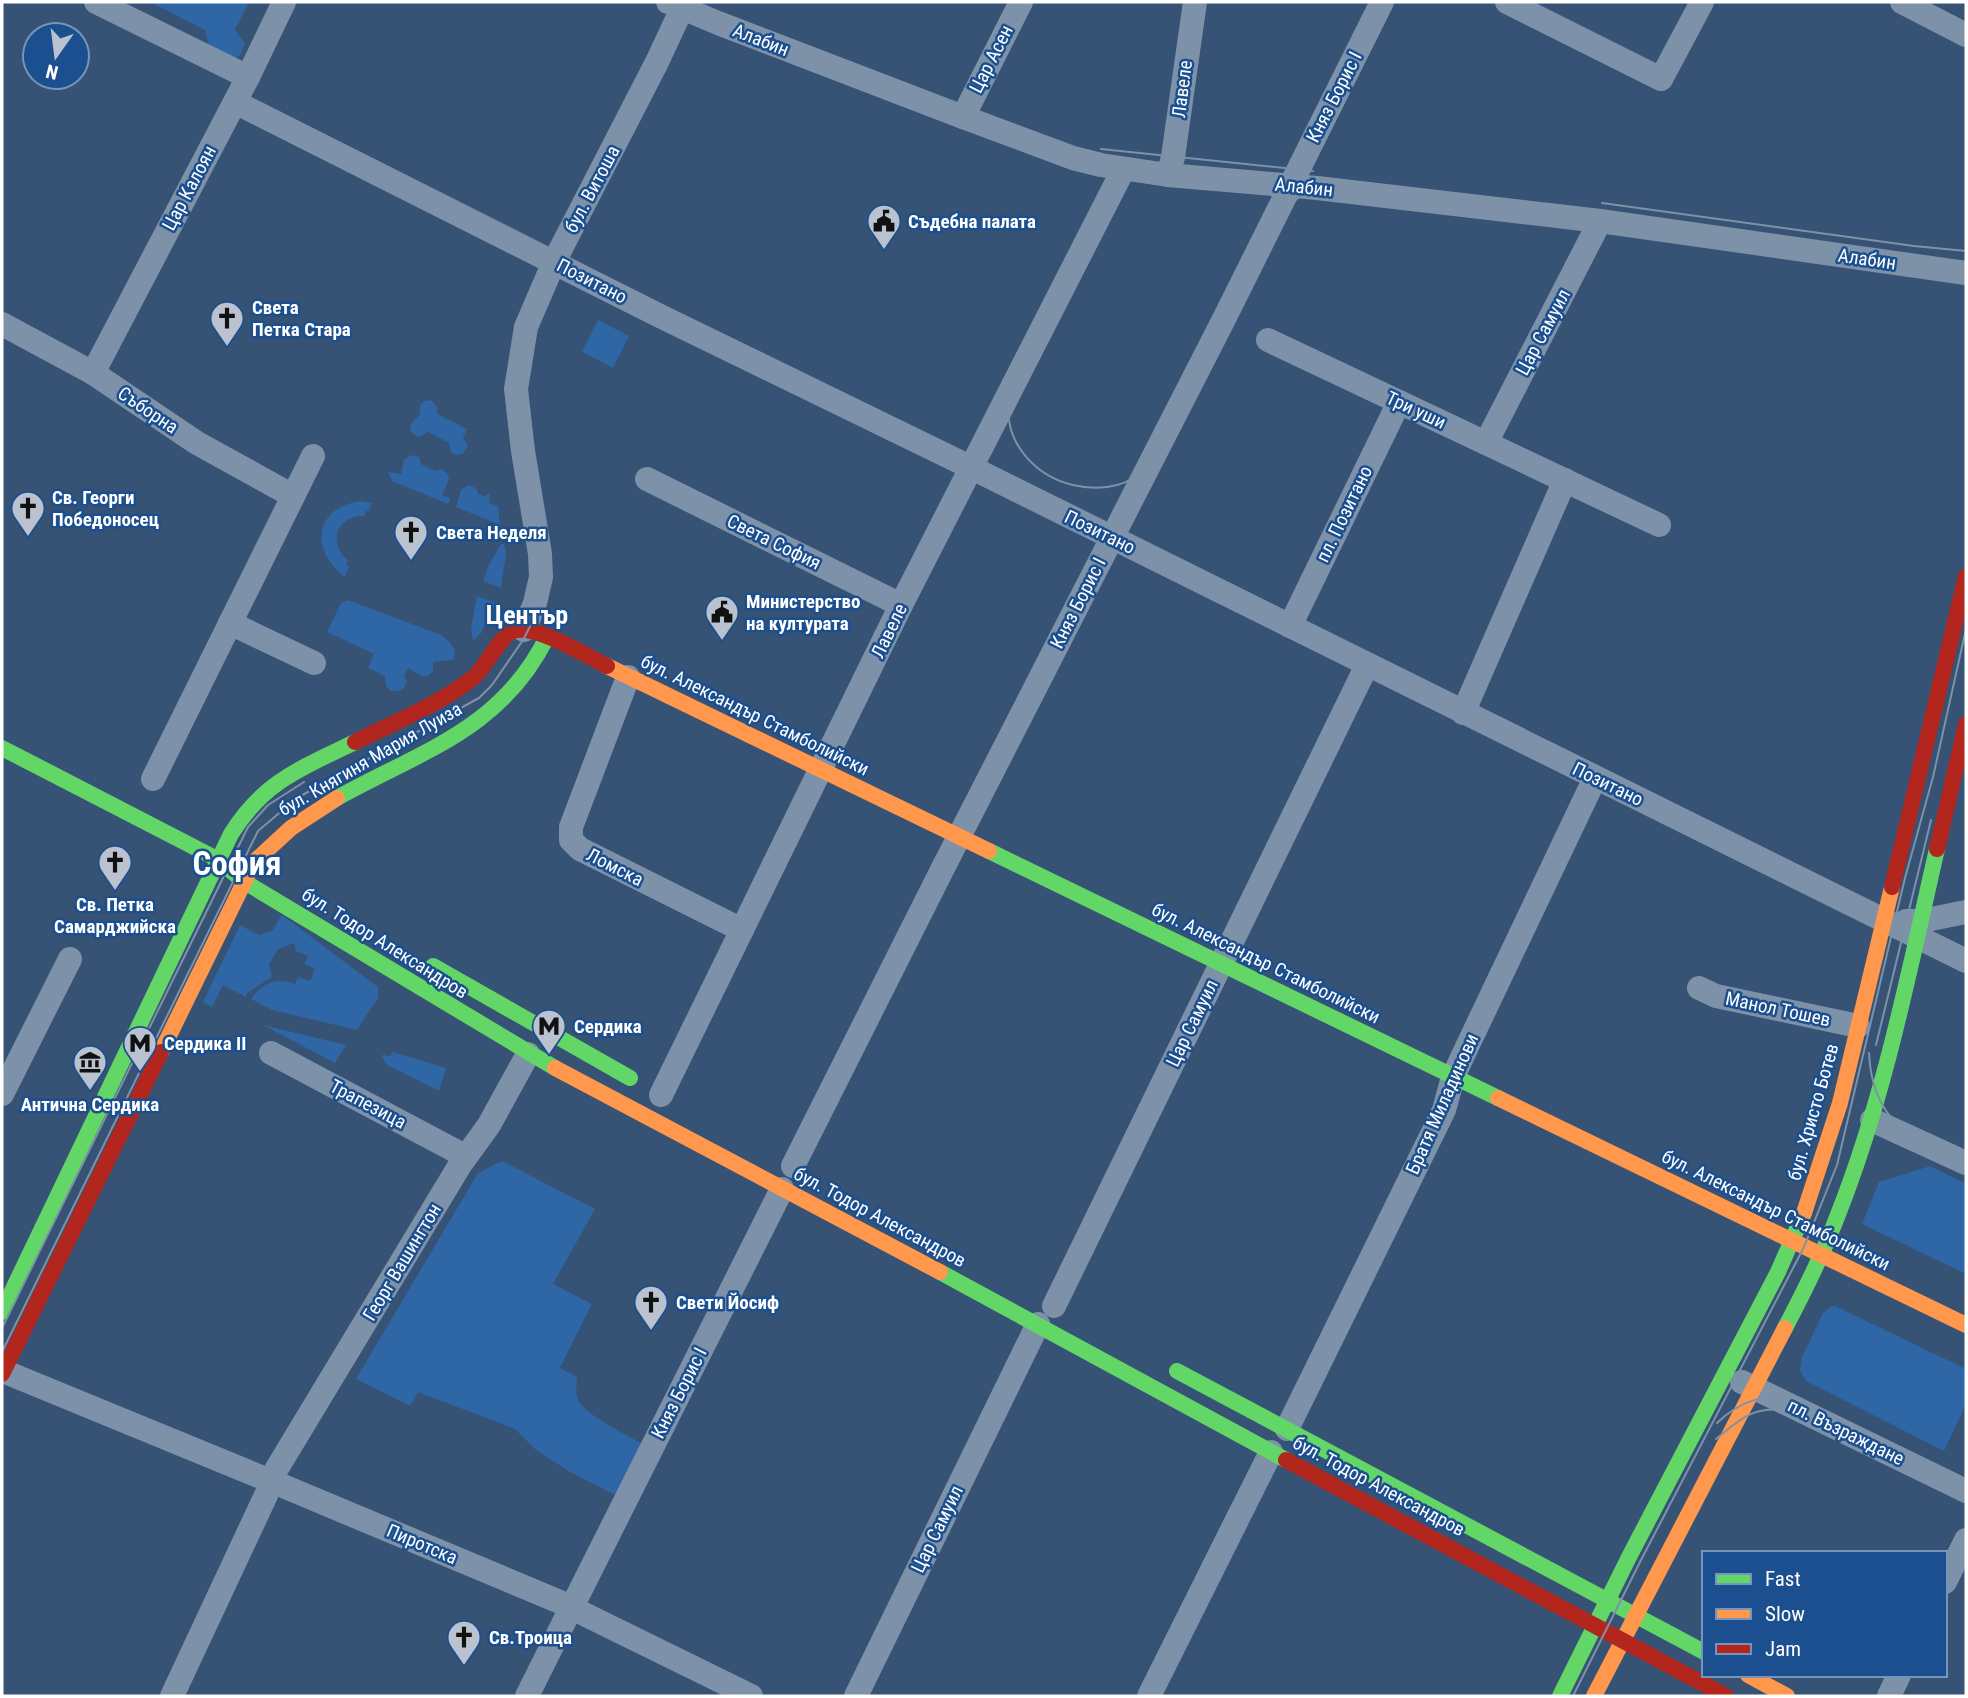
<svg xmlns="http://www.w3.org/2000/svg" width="1968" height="1698" font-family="'Roboto Condensed',sans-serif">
	<rect width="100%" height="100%" fill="#365274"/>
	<g fill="#2f66a5">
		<path d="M150 2H249L235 29 245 44 240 55 235 59 210 50 205 30Z"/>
		<path d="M598 320 629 336 613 368 582 352Z"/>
		<path d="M431 400 437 407V414L467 429 463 438 468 446 463 454 454 455 450 450 449 443 428 432 418 437 411 432 410 425 420 414V405L425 401Z"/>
		<path d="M411 455 419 457 421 464 435 471 441 469 448 474 449 479 442 495 450 498 448 504 392 481 388 472 401 474 404 460Z"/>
		<path d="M468 485 476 488 478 494 484 496 490 493 489 503 498 506 500 525 456 507 461 490Z"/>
		<path d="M360 501 372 503 369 511H366L364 516C337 515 327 544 348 560L346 565 349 566 345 577C309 550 314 508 360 501Z"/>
		<path d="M501 544H504L506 554 501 588 483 581 489 565Z"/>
		<path d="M477 596 496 603 481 633 473 641 471 629Z"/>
		<path d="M348 600 441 635C449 641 459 649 453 660L433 662V671L427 676H421L408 668 404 675 407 682C405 690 399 692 391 691L386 686 385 676 368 668 374 654 327 632 341 603Z"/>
		<path d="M282 915 378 987V998L357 1030 272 1010 251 999C263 982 276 977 295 984L298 977 310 981 315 969 304 964 308 956 296 951 294 943 278 949 269 964 272 977 247 993 246 997 223 985 212 1007 203 1002 240 925 259 935 272 931Z"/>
		<path d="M263 1025 346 1045 335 1063Z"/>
		<path d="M393 1052 446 1068 439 1091 387 1065 381 1055 390 1056Z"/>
		<path d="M502 1161 595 1209 553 1284 592 1304 560 1368 577 1377C577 1385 575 1393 578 1400 585 1415 629 1436 644 1445L617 1496 570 1472 536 1450 515 1429 418 1392 410 1406 356 1379 478 1173Z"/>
		<path d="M1930 1166 1966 1184V1274L1862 1224 1879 1182Z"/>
		<path d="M1835 1306 1966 1369V1404L1944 1451 1806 1381 1800 1370 1802 1357 1823 1313 1830 1307Z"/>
	</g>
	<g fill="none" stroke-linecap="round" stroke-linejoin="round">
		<g stroke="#7d92a8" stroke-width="24">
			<path d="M96 2 248 77"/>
			<path d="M668 2 718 23 963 117 1073 158 1101 165 1168 175 1317 188 1600 221 1966 273"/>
			<path d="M1507 2 1661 79 1702 2"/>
			<path d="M1902 2 1966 35"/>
			<path d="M235 102 658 315 970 467 1966 961"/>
			<path d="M963 117 1021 2"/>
			<path d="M1168 175 1173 157 1195 2"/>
			<path d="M2 324 93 373 197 443 293 496"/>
			<path d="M1268 340 1659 525"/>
			<path d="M93 373 248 77 284 2"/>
			<path d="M1486 443 1600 221"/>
			<path d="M647 479 901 605"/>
			<path d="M230 623 314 663"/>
			<path d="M1290 626 1399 402"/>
			<path d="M524 630 535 603 541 577 540 554 523 451 516 389 526 327 554 262 657 62 685 2"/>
			<path d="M628 677 571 827V840L580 849 742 930"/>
			<path d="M1463 713 1565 480"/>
			<path d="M153 779 313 456"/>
			<path d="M1906 921H1921L1966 912"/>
			<path d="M1699 988 1716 996 1858 1026"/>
			<path d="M271 1053 465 1156"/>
			<path d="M2 1094 70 959"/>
			<path d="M661 1095 901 605 1123 170"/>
			<path d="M1872 1120 1966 1163"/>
			<path d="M793 1166 943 868 1224 319 1382 2"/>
			<path d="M1054 1306 1367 665"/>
			<path d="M3 1371 261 1477"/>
			<path d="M1742 1382 1966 1491"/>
			<path d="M1287 1429 1444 1110 1453 1077 1466 1049 1595 778"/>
			<path d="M276 1470 460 1165 489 1125 528 1054"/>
			<path d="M283 1486 560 1602"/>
			<path d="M1945 1582 1966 1540"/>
			<path d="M577 1597 782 1189"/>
			<path d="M582 1613 751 1696"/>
			<path d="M172 1696 267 1493"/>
			<path d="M527 1696 566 1618"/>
			<path d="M856 1696 1038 1324"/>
			<path d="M1149 1696 1271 1452"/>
			<path d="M1889 1696 1899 1675"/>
		</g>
		<g stroke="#63d668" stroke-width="16">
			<path d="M2 748 217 859 243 881 555 1068"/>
			<path d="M337 798C421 751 501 730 547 637"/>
			<path d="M989 851 1498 1098"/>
			<path d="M433 966 630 1078"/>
			<path d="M940 1272 1286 1460"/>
			<path d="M2 1312 231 834C264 781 302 768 355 742"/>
			<path d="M1785 1328C1805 1290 1824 1252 1839 1212 1885 1095 1909 971 1937 849"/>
			<path d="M1177 1371 1704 1652"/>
			<path d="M1560 1696 1629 1557 1778 1272 1804 1213"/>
		</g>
		<g stroke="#ff974d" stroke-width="16">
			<path d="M607 666 989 851"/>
			<path d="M161 1052 254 862 291 828 337 798"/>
			<path d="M555 1068 940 1272"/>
			<path d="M1498 1098 1966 1325"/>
			<path d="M1804 1213 1840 1103 1892 887"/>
			<path d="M1748 1675 1787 1696"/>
			<path d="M1594 1696 1785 1328"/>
		</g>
		<g stroke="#b3261e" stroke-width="16">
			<path d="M355 742C395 722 439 705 474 677 487 666 502 631 517 630 540 627 585 655 607 666"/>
			<path d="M1937 849 1966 724"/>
			<path d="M1892 887 1966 576"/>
			<path d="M2 1374 161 1052"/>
			<path d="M1286 1460 1726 1696"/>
		</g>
		<g stroke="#7e92a7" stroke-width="2">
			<path d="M690 2C766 36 845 64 923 94 992 121 1061 151 1134 165L1344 183 1563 207 1911 257 1966 262"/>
			<path d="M670 35C684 21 697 16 716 14"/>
			<path d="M1101 149 1313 171"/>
			<path d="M1135 165 1116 175 1108 189C1088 227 1069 265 1050 303 1033 335 1013 369 1009 406 1005 445 1038 477 1073 485 1094 490 1121 489 1139 474 1148 467 1155 455 1163 446L1286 209 1300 196 1329 186"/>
			<path d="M1602 203 1914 246 1966 251"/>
			<path d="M532 538 535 577 534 586"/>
			<path d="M1876 1045 1931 820"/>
			<path d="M1869 1053C1872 1121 1911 1140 1966 1167"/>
			<path d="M2 1328 248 827 268 805 304 782"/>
			<path d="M2 1352 258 831 297 798 479 698 492 685 523 640 536 615 546 573 522 388 530 326 546 286 670 46 675 25 669 2"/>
			<path d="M1717 1423C1740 1401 1763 1393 1794 1400L1966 1484"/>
			<path d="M1716 1439C1741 1418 1755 1405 1789 1411L1966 1497"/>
			<path d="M1573 1696 1640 1562 1804 1247 1837 1165 1905 878 1933 777 1966 629"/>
		</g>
	</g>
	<defs>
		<symbol id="civic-pin" viewBox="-11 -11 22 30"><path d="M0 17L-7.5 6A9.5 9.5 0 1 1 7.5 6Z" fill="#b9c2ce" stroke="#1b4f8f"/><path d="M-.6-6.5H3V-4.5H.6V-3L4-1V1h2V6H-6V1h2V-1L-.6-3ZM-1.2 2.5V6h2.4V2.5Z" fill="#111"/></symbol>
		<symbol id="church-pin" viewBox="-11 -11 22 30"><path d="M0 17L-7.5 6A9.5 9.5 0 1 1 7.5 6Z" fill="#b9c2ce" stroke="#1b4f8f"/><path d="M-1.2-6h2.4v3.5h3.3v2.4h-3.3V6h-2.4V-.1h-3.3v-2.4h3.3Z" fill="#111"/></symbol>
		<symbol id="metro-pin" viewBox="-11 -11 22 30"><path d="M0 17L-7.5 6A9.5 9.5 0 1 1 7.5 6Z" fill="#b9c2ce" stroke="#1b4f8f"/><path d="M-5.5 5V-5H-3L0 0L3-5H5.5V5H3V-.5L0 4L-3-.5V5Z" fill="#111"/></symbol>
		<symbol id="museum-pin" viewBox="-11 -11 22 30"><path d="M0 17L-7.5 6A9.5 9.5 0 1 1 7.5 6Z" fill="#b9c2ce" stroke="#1b4f8f"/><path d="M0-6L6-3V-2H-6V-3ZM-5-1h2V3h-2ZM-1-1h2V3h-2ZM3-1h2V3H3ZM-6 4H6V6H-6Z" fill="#111"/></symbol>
	</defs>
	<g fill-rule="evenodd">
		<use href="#civic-pin" x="865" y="202" width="38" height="52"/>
		<use href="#church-pin" x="208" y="299" width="38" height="52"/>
		<use href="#church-pin" x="9" y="489" width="38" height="52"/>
		<use href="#church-pin" x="392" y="513" width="38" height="52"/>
		<use href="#civic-pin" x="703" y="593" width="38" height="52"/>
		<use href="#church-pin" x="96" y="843" width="38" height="52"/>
		<use href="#metro-pin" x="530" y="1007" width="38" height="52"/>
		<use href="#metro-pin" x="121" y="1024" width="38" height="52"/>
		<use href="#museum-pin" x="71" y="1043" width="38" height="52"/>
		<use href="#church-pin" x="632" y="1283" width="38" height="52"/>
		<use href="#church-pin" x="445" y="1618" width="38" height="52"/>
	</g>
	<g text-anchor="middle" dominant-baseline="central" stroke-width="5" stroke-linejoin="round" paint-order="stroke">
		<g font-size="19" fill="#fff" stroke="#1b4f8f">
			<text transform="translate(761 40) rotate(21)">Алабин</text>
			<text transform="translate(991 59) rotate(-63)">Цар Асен</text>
			<text transform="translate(1182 89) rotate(-83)">Лавеле</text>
			<text transform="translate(1334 97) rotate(-63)">Княз Борис I</text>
			<text transform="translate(1304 187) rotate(6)">Алабин</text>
			<text transform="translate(189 188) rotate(-62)">Цар Калоян</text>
			<text transform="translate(592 189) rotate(-62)">бул. Витоша</text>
			<text transform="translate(1867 259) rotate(8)">Алабин</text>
			<text transform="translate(592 281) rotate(27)">Позитано</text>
			<text transform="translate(1543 332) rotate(-62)">Цар Самуил</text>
			<text transform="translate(148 410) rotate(34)">Съборна</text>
			<text transform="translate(1416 410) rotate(25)">Три уши</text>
			<text transform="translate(1344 514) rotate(-64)">пл. Позитано</text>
			<text transform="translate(1100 532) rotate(26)">Позитано</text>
			<text transform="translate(774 542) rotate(26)">Света София</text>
			<text transform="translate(1078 603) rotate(-63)">Княз Борис I</text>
			<text transform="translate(889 631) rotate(-64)">Лавеле</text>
			<text transform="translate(755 715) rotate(26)">бул. Александър Стамболийски</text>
			<text transform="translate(370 759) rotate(-30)">бул. Княгиня Мария Луиза</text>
			<text transform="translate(1608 784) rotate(26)">Позитано</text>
			<text transform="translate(615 867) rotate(27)">Ломска</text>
			<text transform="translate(385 943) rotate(32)">бул. Тодор Александров</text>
			<text transform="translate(1266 963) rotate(26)">бул. Александър Стамболийски</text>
			<text transform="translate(1778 1009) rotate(12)">Манол Тошев</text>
			<text transform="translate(1192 1023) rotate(-64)">Цар Самуил</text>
			<text transform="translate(368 1104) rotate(28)">Трапезица</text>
			<text transform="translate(1442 1104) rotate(-66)">Братя Миладинови</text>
			<text transform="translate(1813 1112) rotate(-74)">бул. Христо Ботев</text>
			<text transform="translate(1776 1210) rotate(26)">бул. Александър Стамболийски</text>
			<text transform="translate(880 1217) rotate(28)">бул. Тодор Александров</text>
			<text transform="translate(402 1262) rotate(-59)">Георг Вашингтон</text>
			<text transform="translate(679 1393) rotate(-63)">Княз Борис I</text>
			<text transform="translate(1846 1432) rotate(26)">пл. Възраждане</text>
			<text transform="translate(1379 1486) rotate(28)">бул. Тодор Александров</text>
			<text transform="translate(937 1529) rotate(-64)">Цар Самуил</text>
			<text transform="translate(422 1544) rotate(23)">Пиротска</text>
		</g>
		<g font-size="19" font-weight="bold" fill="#fff" stroke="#1b4f8f" text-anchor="start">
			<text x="908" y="221">Съдебна палата</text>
			<text x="252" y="307">Света<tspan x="252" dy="22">Петка Стара</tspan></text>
			<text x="52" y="497">Св. Георги<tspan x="52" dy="22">Победоносец</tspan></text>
			<text x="436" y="532">Света Неделя</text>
			<text x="746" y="601">Министерство<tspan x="746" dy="22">на културата</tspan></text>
			<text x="115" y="904" text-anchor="middle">Св. Петка<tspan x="115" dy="22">Самарджийска</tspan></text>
			<text x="574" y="1026">Сердика</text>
			<text x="164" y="1043">Сердика II</text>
			<text x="90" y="1104" text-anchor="middle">Антична Сердика</text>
			<text x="676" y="1302">Свети Йосиф</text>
			<text x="489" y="1637">Св.Троица</text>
		</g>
		<g font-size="26" font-weight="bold" fill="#fff" stroke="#1b4f8f">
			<text x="527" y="615">Център</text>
		</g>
		<g font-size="33" font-weight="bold" fill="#fff" stroke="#1b4f8f">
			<text x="237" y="863">София</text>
		</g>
	</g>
	<rect width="1968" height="1698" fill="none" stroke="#ffffff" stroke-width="7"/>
	<rect x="1702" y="1551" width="245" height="126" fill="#1b4f8f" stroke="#7695bc" stroke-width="2"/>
	<rect x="1716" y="1574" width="35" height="10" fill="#63d668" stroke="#7695bc" stroke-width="2"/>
	<text x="1765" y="1586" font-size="21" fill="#ffffff">Fast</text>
	<rect x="1716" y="1609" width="35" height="10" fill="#ff974d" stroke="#7695bc" stroke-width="2"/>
	<text x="1765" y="1621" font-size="21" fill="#ffffff">Slow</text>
	<rect x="1716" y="1644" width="35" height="10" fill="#b3261e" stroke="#7695bc" stroke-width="2"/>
	<text x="1765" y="1656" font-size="21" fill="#ffffff">Jam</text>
	<g transform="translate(56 56) rotate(194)"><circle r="33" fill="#1b4f8f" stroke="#7695bc" stroke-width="2"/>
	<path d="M0-5L12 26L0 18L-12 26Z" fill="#b9c2ce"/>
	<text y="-10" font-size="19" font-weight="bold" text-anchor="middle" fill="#ffffff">N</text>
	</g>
</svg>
